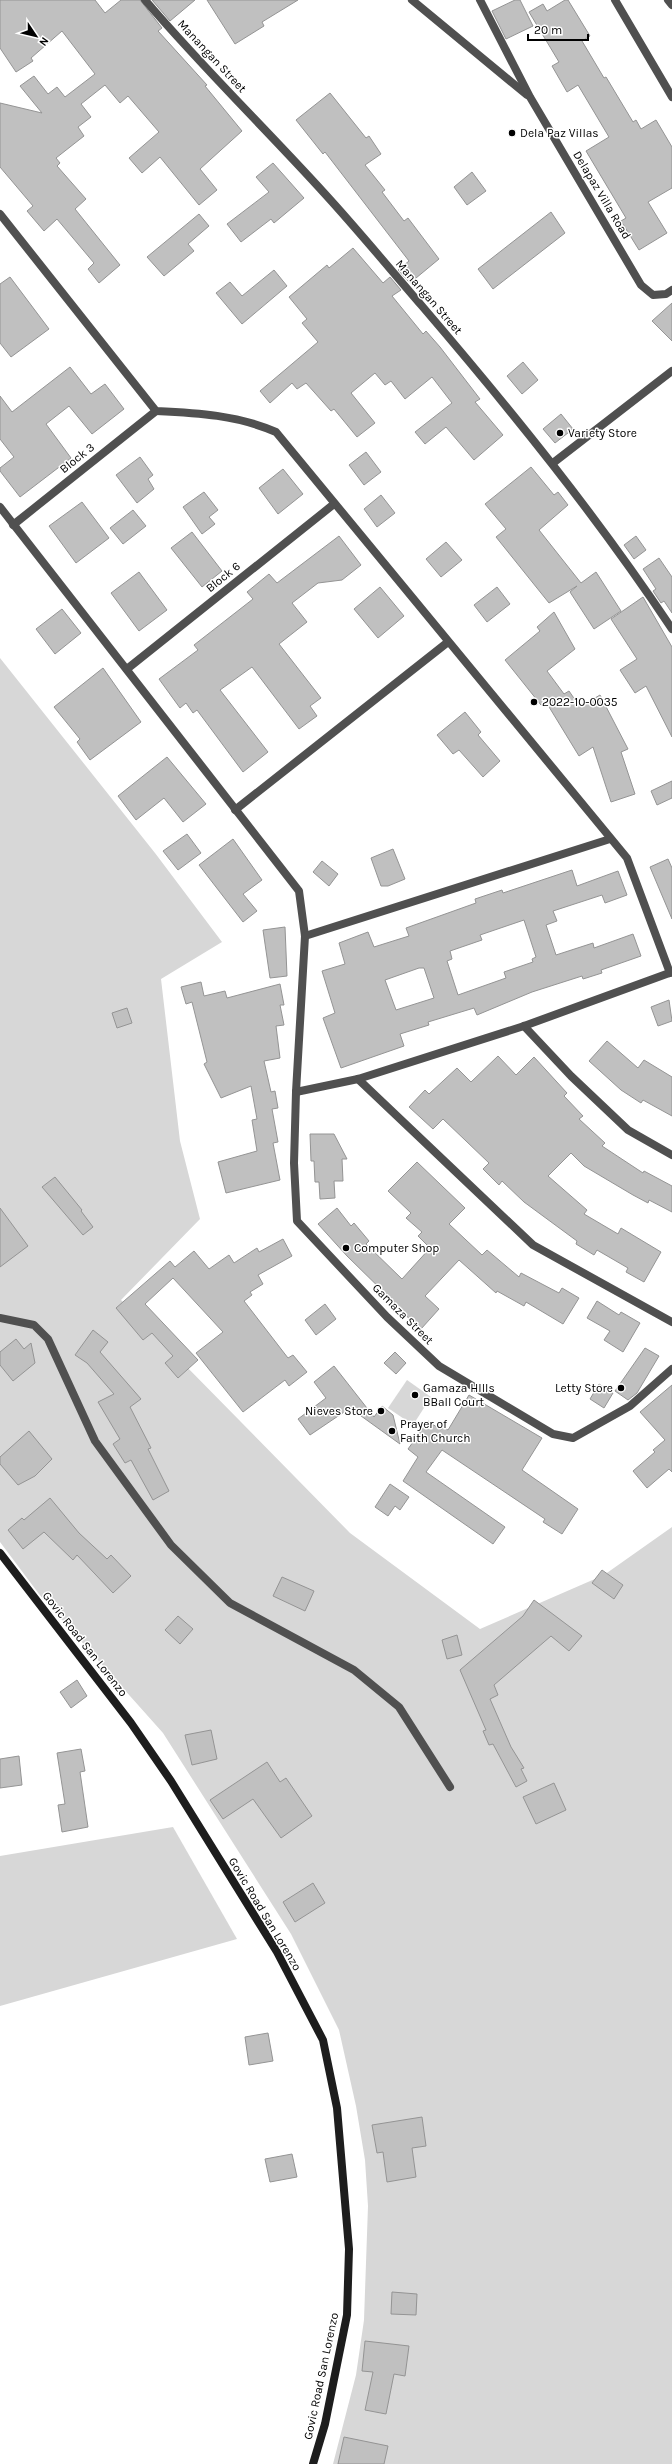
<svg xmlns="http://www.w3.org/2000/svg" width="672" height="2464" font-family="Karla,sans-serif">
	<rect width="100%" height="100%" fill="#fff"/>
	<g fill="#d7d7d7">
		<path d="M0 658 155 853 222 942 161 979 180 1141 200 1219 121 1300 350 1533 480 1629 604 1575 672 1527V2464H333L356 2375 364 2320 368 2206 365 2160 356 2106 339 2030 291 1934 163 1733 39 1594 0 1542Z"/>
		<path d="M407 1380 431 1397 413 1425 388 1408Z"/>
		<path d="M173 1827 237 1939 0 2006V1856Z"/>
	</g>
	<g fill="#c0c0c0" stroke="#949494" fill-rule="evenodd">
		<path d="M0 0H95L105 13 121 0H140L162 28 158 31 207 85 205 86 242 131 200 169 217 190 199 205 160 157 142 173 129 158 159 132 128 96 120 103 105 85 81 104 91 117 78 127 84 136 56 158 60 163 57 166 86 199 75 209 120 265 99 283 88 269 94 263 57 219 44 231 27 211 33 206 0 167V103L42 113 20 86 34 76 48 94 57 87 65 97 95 74 62 31 31 58 33 61 16 72 0 48Z"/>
		<path d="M152 0H195L170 21Z"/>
		<path d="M207 0H298L262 22 264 26 235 44Z"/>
		<path d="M515 0H520L533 26 506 39 492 11Z"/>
		<path d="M565 0H568L590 36 582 41 604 78 606 77 633 122 636 120 641 129 656 120 672 147V188L648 202 667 233 639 250 621 221 626 218 586 151 609 137 578 85 567 92 552 66 559 62 529 12 543 4 547 11Z"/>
		<path d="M330 93 366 138 369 136 381 154 365 165 385 190 382 192 404 221 408 218 439 259 410 283 398 270 409 261 325 152 323 154 296 120Z"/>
		<path d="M273 163 304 198 274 223 271 219 241 242 227 224 269 192 256 177Z"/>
		<path d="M472 172 486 191 467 205 454 187Z"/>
		<path d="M551 212 565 233 493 289 478 269Z"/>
		<path d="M199 214 209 226 188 244 194 251 164 276 147 257Z"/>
		<path d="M353 248 383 283 390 277 401 290 392 296 423 334 426 331 440 347 480 399 475 402 503 435 474 460 446 427 425 444 415 432 452 403 432 377 405 399 391 381 385 385 375 373 351 393 375 423 357 437 334 409 331 411 306 383 297 389 292 383 270 403 260 391 318 342 302 323 307 319 289 297 327 265 329 268Z"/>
		<path d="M274 270 287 286 242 324 216 293 230 282 242 296Z"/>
		<path d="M10 277 49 329 11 357 0 343V284Z"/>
		<path d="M672 303V341L652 321Z"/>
		<path d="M523 362 538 380 522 394 507 376Z"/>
		<path d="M70 367 91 394 105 384 124 409 92 434 69 406 46 424 71 458 20 497 0 471V468L14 457 0 439V396L12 412Z"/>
		<path d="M561 414 573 429 555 443 543 429Z"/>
		<path d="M366 452 381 472 364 485 349 465Z"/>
		<path d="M140 457 153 475 148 479 154 489 137 503 116 475Z"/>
		<path d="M531 467 554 495 558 492 568 505 539 530 581 583 596 572 621 611 594 629 570 592 577 586 549 603 496 537 506 529 485 504Z"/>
		<path d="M283 469 303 494 278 514 259 488Z"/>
		<path d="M204 492 218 510 209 517 215 524 202 534 183 507Z"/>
		<path d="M381 495 395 513 377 527 364 509Z"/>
		<path d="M82 502 109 538 76 563 49 526Z"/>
		<path d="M133 510 146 526 123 544 110 528Z"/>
		<path d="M192 532 222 571 202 587 171 548Z"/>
		<path d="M339 536 361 565 342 580 318 583 292 603 307 622 279 644 321 698 310 706 317 716 299 729 252 667 220 690 268 752 243 772 197 710 193 713 186 703 180 708 159 679 198 650 194 645 253 599 247 592 269 574 277 583Z"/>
		<path d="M636 536 646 550 634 559 624 545Z"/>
		<path d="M446 542 462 560 441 577 426 559Z"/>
		<path d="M659 558 672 577V613L664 601 661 603 653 591 656 589 643 569Z"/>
		<path d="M139 572 167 610 139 631 111 593Z"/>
		<path d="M380 587 404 616 378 638 354 609Z"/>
		<path d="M497 587 510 604 487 622 474 605Z"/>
		<path d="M643 597 672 647V737L646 686 635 693 620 670 637 659 611 619Z"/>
		<path d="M62 609 81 633 55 654 36 629Z"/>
		<path d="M554 612 575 649 547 671 564 694 569 691 580 707 600 695 628 749 621 752 635 794 611 802 593 747 579 756 546 702 541 705 505 660 540 631 537 627Z"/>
		<path d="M103 668 141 722 90 760 77 742 80 739 54 707Z"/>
		<path d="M465 712 481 732 478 735 500 761 483 777 459 750 453 754 437 735Z"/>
		<path d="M167 757 206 804 183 822 164 798 136 820 118 796Z"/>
		<path d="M672 781V798L657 805 651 791Z"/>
		<path d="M187 834 201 853 178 870 163 851Z"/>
		<path d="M233 839 262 880 243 894 257 911 243 922 199 865Z"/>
		<path d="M393 849 405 879 388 886H381L371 858Z"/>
		<path d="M668 859 672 868V919L650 867Z"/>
		<path d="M322 861 338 874 329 886 313 872Z"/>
		<path d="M572 870 577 886 618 871 627 895 605 903 602 895 553 911 557 921 546 925 556 955 593 943 594 948 633 934 641 956 601 970 602 973 583 979 582 976 532 992 477 1015 474 1008 428 1022 429 1025 400 1034 404 1046 341 1068 323 1018 335 1013 322 971 345 964 339 943 368 932 374 947 409 936 406 928 476 903 475 899 502 890 503 893ZM524 920 536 957 532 959 533 962 504 972 506 978 458 995 447 961 452 959 450 951 482 940 480 935ZM419 968H424L434 998 396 1010 385 980Z"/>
		<path d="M285 927 287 976 270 978 263 930Z"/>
		<path d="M201 982 204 996 225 991 227 998 280 984 284 1005H280L284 1025 276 1026 280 1058 264 1061 271 1092 275 1091 278 1108 272 1109 278 1142 273 1143 280 1180 226 1193 218 1162 257 1151 252 1120 257 1119 251 1086 221 1098 204 1064 207 1062 192 1002 186 1004 181 987Z"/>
		<path d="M669 1000 672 1021 658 1026 651 1007Z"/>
		<path d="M127 1008 132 1023 117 1028 112 1013Z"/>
		<path d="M607 1041 638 1068 644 1060 672 1077V1116L643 1100 641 1103 621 1090 589 1061Z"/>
		<path d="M498 1056 516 1075 534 1057 567 1093 564 1096 583 1116 579 1119 605 1143 602 1146 643 1173 644 1171 672 1186V1212L649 1200 648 1203 633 1195 584 1166 571 1153 548 1176 587 1210 584 1214 618 1234 621 1228 661 1252 644 1282 626 1272 628 1268 597 1250 594 1255 576 1244 577 1241 524 1202 502 1181 499 1185 483 1169 489 1163 443 1119 433 1129 409 1107 425 1090 429 1094 457 1068 471 1082Z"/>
		<path d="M310 1134H334L347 1159H342L343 1181H334L335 1198 320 1199 319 1182H315L314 1161H311Z"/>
		<path d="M417 1162 465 1208 449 1224 482 1255 487 1250 519 1277 521 1273 559 1293 562 1288 579 1298 563 1324 526 1302 524 1306 497 1291 496 1293 459 1260 425 1296 439 1309 421 1329 393 1304 395 1303 347 1256 318 1224 337 1208 351 1226 354 1223 369 1241 366 1244 402 1279 430 1248 418 1236 422 1232 406 1218 411 1213 388 1191Z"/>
		<path d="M55 1177 82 1210 81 1211 93 1227 83 1235 42 1187Z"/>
		<path d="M0 1208 28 1246 0 1267Z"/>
		<path d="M283 1239 292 1256 258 1275 263 1284 250 1292 252 1295 244 1301 288 1358 293 1355 307 1372 289 1386 285 1380 243 1412 196 1353 223 1332 173 1278 145 1304 198 1360 178 1378 165 1363 173 1356 152 1333 143 1340 116 1308 170 1261 175 1267 194 1251 209 1269 229 1255 234 1263 257 1248 259 1252Z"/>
		<path d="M597 1301 619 1315 621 1312 640 1323 623 1352 604 1340 610 1331 587 1318Z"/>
		<path d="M325 1304 336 1319 316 1335 305 1320Z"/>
		<path d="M93 1330 108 1342 100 1352 141 1399 130 1407 151 1448 148 1449 169 1491 153 1500 131 1460 125 1463 113 1444 120 1439 98 1402 114 1394 87 1363 75 1355Z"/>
		<path d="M16 1339 24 1349 31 1343 35 1363 13 1381 0 1365V1352Z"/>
		<path d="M645 1348 659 1356 637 1393 628 1400 615 1391Z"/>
		<path d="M395 1352 406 1363 396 1374 384 1363Z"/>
		<path d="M334 1366 374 1417 382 1406 393 1415 400 1444 350 1408 310 1435 298 1419 326 1398 314 1382Z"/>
		<path d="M599 1384 613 1393 604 1408 590 1399Z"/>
		<path d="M672 1385V1472L669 1469 647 1488 633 1471 655 1452 653 1450 665 1440 640 1412Z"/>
		<path d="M469 1395 542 1438 522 1470 578 1509 562 1534 543 1522 545 1519 442 1450 426 1472 505 1527 493 1544 403 1481 418 1457 408 1449 428 1421 441 1430 443 1427 448 1430Z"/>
		<path d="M29 1431 52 1459 35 1476 18 1485 0 1464V1457Z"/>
		<path d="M390 1484 409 1497 400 1510 395 1506 388 1516 375 1507Z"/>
		<path d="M50 1498 79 1533 107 1559 111 1555 131 1576 113 1593 77 1555 73 1560 44 1532 23 1549 8 1530 22 1518 24 1520Z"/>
		<path d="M602 1570 623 1585 614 1599 592 1583Z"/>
		<path d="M282 1577 314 1591 305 1611 273 1596Z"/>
		<path d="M534 1600 582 1636 569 1651 551 1636 494 1685 498 1695 490 1699 511 1747 524 1768 521 1769 527 1781 516 1787 493 1744 489 1745 483 1731 486 1730 460 1670 523 1616Z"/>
		<path d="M178 1616 193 1629 180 1644 165 1630Z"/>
		<path d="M457 1635 462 1655 447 1659 442 1640Z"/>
		<path d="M77 1680 87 1696 71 1708 60 1692Z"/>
		<path d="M211 1730 217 1759 192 1765 185 1735Z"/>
		<path d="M81 1749 85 1771 80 1772 88 1827 62 1832 58 1805 65 1804 57 1753Z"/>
		<path d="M19 1756 22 1785 0 1788V1759Z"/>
		<path d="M267 1762 280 1782 286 1778 312 1816 281 1838 253 1799 223 1819 210 1800Z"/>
		<path d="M554 1783 566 1810 536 1824 523 1797Z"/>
		<path d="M313 1883 325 1903 295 1922 283 1902Z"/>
		<path d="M268 2033 273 2061 249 2065 245 2037Z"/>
		<path d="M422 2117 426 2146 412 2148 416 2177 387 2182 383 2152 377 2153 372 2125Z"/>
		<path d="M292 2154 297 2177 270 2182 265 2159Z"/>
		<path d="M392 2292 417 2294 416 2315 391 2314Z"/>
		<path d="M365 2341 409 2346 405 2376 394 2374 386 2414 365 2410 373 2372 362 2371Z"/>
		<path d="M344 2437 388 2446 384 2464H338Z"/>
	</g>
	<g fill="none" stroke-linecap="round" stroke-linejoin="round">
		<g stroke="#505050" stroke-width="8">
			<path d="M145 0C202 67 266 129 325 194 358 230 390 269 422 306 511 410 596 515 672 629"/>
			<path d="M412 0 527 95"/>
			<path d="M480 0 530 97 641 285 653 295 666 294 672 290"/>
			<path d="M615 0 672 97"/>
			<path d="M668 0 672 5"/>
			<path d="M0 214 156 411C198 413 237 415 276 432L627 858 670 973"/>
			<path d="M553 463 672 371"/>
			<path d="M0 507 299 891 305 936 296 1092 294 1163 297 1221 387 1317 439 1366 553 1434 573 1438 630 1406 672 1369"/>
			<path d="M13 525 156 411"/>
			<path d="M127 669 334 504"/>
			<path d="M235 810 448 642"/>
			<path d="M305 936 610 839"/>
			<path d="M524 1026 571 1076 628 1130 672 1155"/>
			<path d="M358 1079 533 1245 672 1322"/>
			<path d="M296 1092 358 1079 524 1026 672 972"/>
			<path d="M0 1318 34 1325 48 1339 95 1441 171 1545 230 1603 354 1670 399 1707 450 1787"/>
		</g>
		<path stroke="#1d1d1d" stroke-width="8" d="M0 1553 131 1723 171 1781 277 1952 323 2040 337 2108 349 2249 347 2315 325 2424 313 2464"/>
	</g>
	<g fill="#000" stroke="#fff" stroke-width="1.5">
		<circle cx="512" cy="133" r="4"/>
		<circle cx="560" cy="433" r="4"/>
		<circle cx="534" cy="702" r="4"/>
		<circle cx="346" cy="1248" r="4"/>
		<circle cx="621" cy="1388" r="4"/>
		<circle cx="415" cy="1395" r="4"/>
		<circle cx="381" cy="1411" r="4"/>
		<circle cx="392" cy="1431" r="4"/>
	</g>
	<g text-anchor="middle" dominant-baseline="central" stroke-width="3" stroke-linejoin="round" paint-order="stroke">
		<g font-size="12" fill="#000" stroke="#fff">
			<text transform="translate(212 56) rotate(47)">Manangan Street</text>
			<text transform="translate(602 195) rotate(59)">Delapaz Villa Road</text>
			<text transform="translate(429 297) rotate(49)">Manangan Street</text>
			<text transform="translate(77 458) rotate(-39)">Block 3</text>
			<text transform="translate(223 577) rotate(-39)">Block 6</text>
			<text transform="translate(403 1314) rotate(45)">Gamaza Street</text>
			<text transform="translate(85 1644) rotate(52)">Govic Road San Lorenzo</text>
			<text transform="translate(265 1914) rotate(59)">Govic Road San Lorenzo</text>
			<text transform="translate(321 2376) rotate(-78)">Govic Road San Lorenzo</text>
		</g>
		<g font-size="12" fill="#000" stroke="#fff" text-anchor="start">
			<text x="520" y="133">Dela Paz Villas</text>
			<text x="568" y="433">Variety Store</text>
			<text x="542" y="702">2022-10-0035</text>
			<text x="354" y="1248">Computer Shop</text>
			<text x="423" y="1388">Gamaza HIlls<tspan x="423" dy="14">BBall Court</tspan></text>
			<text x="613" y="1388" text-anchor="end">Letty Store</text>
			<text x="373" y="1411" text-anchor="end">Nieves Store</text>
			<text x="400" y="1424">Prayer of<tspan x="400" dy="14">Faith Church</tspan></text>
		</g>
	</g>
	<g transform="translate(36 36) rotate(125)" stroke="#ffffff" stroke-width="3" paint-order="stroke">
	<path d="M0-3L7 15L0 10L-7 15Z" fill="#000000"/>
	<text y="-6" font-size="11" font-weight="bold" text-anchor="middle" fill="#000000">N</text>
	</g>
	<path d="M528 34v6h60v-6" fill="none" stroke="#000000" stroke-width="2"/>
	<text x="534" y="34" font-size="12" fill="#000000" stroke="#ffffff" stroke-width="3" paint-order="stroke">20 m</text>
</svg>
